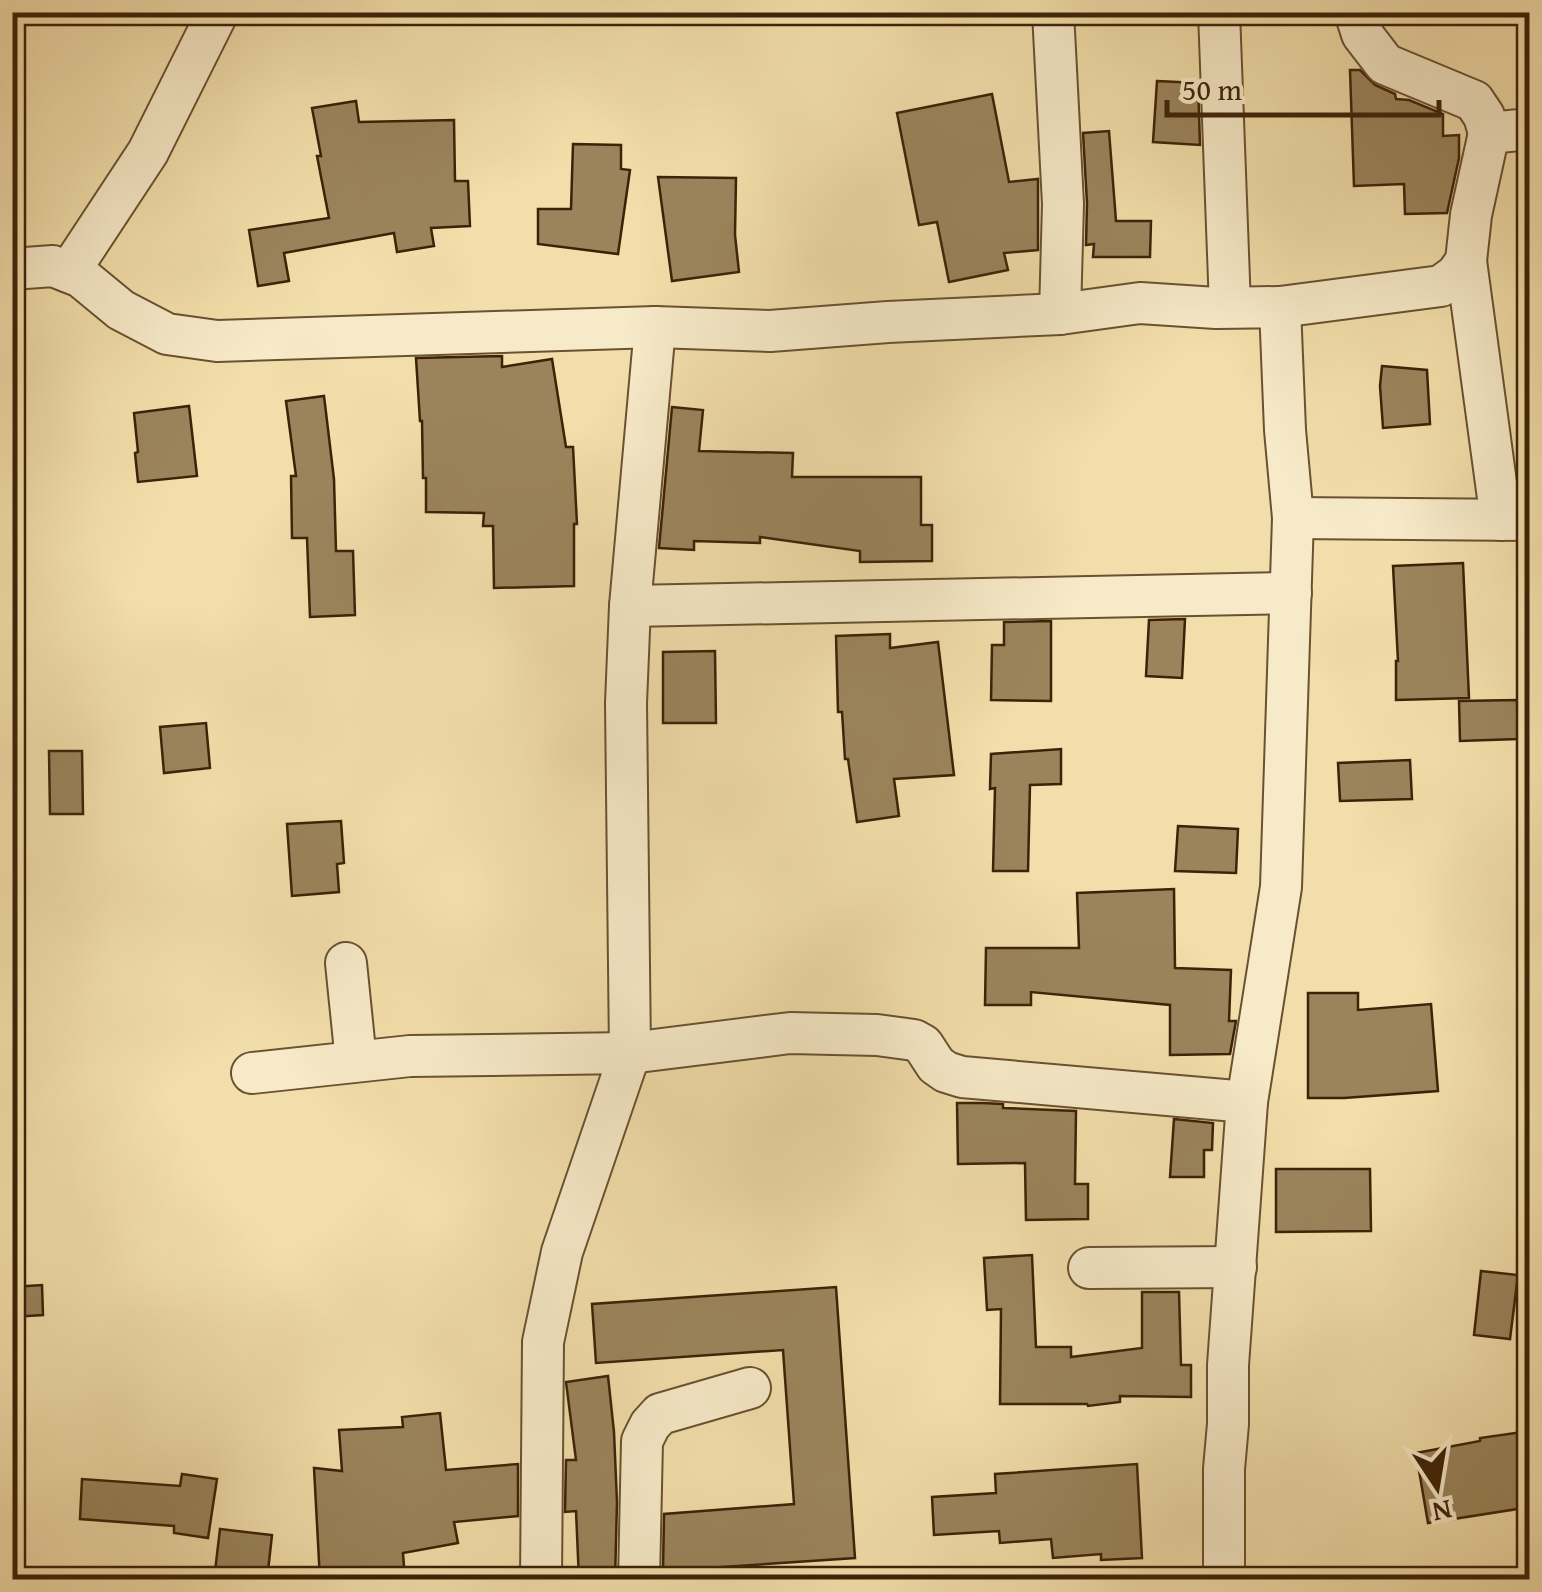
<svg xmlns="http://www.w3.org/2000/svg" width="1542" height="1592" font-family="'Gentium Book Plus',serif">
	<rect width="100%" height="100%" fill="#f2deaa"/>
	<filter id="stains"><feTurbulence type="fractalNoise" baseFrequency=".002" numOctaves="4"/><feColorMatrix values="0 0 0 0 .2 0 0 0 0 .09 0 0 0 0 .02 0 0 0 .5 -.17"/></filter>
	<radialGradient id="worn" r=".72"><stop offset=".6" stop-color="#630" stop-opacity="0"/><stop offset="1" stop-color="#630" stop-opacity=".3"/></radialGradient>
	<g fill="#9b845c" stroke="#3d2208" stroke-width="2.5">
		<path d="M1350 70H1360L1375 85 1395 94 1396 99 1409 100 1443 114V136L1459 135V158L1447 213 1405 214 1404 184 1354 186Z"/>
		<path d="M1157 81 1198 83 1200 145 1153 142Z"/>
		<path d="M992 94 1009 182 1038 179V250L1004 253 1008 270 949 282 937 222 919 225 897 113Z"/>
		<path d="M356 101 359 122 454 120 455 181H468L470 226 431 228 434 246 397 252 394 233 284 253 289 281 258 286 249 230 329 218 317 156H321L312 108Z"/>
		<path d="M1109 131 1116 221H1151L1150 257H1093L1094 244 1086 245 1087 203 1083 133Z"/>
		<path d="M573 144 621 145V169L630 170 618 254 538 244V209H571Z"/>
		<path d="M658 177 736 178 735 235 739 272 672 281Z"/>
		<path d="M502 356V367L552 359 566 447H573L577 524H574V586L494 588 493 526H483L484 513 426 512V478H423L422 421H420L416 358Z"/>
		<path d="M1382 366 1427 370 1430 424 1383 428 1380 386Z"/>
		<path d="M324 396 334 479 336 551H353L355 615 310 617 307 538H292L291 476H296L286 401Z"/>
		<path d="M189 406 197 476 138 482 135 453 138 452 134 413Z"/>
		<path d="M672 407 703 410 699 451 793 453 792 477H921V525H932V561L860 562V551L760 537V543L694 541V550L659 548Z"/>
		<path d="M1463 563 1469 698 1396 700V661H1398L1393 566Z"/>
		<path d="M1185 619 1182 678 1146 676 1149 620Z"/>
		<path d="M1051 621V701L991 700 992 645H1004V622Z"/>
		<path d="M890 634V648L938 642 954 775 894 779 899 816 857 822 848 759H845L842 712H838L836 636Z"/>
		<path d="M715 651 716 723H663V652Z"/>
		<path d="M1517 700 1518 739 1460 741 1459 701Z"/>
		<path d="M206 723 210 768 164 773 160 727Z"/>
		<path d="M1061 749V784L1030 785 1028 871H993L995 788 990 789 991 754Z"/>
		<path d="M49 751H82L83 814H50Z"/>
		<path d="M1410 760 1412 799 1340 801 1338 763Z"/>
		<path d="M341 821 344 863 337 864 339 892 292 896 287 824Z"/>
		<path d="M1178 826 1238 829 1236 873 1175 871Z"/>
		<path d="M1174 889 1175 968 1231 970 1229 1021H1236L1230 1054 1170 1055V1005L1031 992V1005H985L986 948H1079L1077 893Z"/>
		<path d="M1308 993H1358V1010L1431 1004 1438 1091 1344 1098H1308Z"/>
		<path d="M957 1103H982L1003 1104V1108L1076 1111 1075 1184H1088V1219L1026 1220 1025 1163 958 1164Z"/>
		<path d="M1174 1119 1213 1123 1212 1150H1204V1177H1170Z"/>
		<path d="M1276 1169H1370L1371 1231 1276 1232Z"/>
		<path d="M1032 1255 1036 1347H1071V1357L1142 1348V1292H1179L1181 1365H1191V1397L1120 1396V1402L1088 1406 1087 1404H1000L1001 1309 987 1310 984 1258Z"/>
		<path d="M1481 1271 1518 1275 1510 1339 1474 1335Z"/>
		<path d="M42 1285 43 1315 12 1317V1287Z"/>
		<path d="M836 1287 855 1558 663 1571 664 1514 794 1504 783 1350 596 1363 592 1304Z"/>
		<path d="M608 1376 614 1432 617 1502 615 1580H579L576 1511 565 1512 566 1460H576L566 1382Z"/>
		<path d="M440 1413 446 1470 518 1464V1516L454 1522 458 1543 403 1553 405 1580H320L314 1468 342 1471 339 1430 403 1427 402 1417Z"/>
		<path d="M1530 1431V1507L1428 1523 1416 1453 1480 1441V1438Z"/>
		<path d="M1137 1464 1142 1558 1101 1560V1554L1053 1558 1051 1539 1000 1543 999 1531 934 1535 932 1497 996 1493 995 1474Z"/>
		<path d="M182 1474 217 1479 208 1538 174 1533V1526L80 1519 82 1479 180 1486Z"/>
		<path d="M220 1529 272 1535 267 1580H214Z"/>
	</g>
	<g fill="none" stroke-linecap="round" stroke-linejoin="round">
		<defs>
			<g id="street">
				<path d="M1053 12 1063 204 1060 314"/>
				<path d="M1219 12 1230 307"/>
				<path d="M1355 12 1362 34 1385 64 1474 101 1484 116 1489 133"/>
				<path d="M1466 261 1501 520"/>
				<path d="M12 269 53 266 81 277 121 310 167 334 217 341 655 327 770 331 888 322 1060 314 1140 303 1216 308 1280 307 1285 430 1293 518 1281 887 1247 1102 1228 1365V1424L1224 1469V1580"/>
				<path d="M69 272 148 152 218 12"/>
				<path d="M1280 307 1441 286 1456 275 1466 261 1471 215 1489 133 1530 129"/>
				<path d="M1293 518 1530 520"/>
				<path d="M630 606 1291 593"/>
				<path d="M346 963 356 1061"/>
				<path d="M252 1073 410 1056 630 1053 790 1033 877 1035 914 1040 923 1045 936 1065 946 1072 962 1077 1247 1102"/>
				<path d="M1089 1268 1236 1267"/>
				<path d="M541 1580 543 1342 562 1252 630 1053 626 703 630 606 655 327"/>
				<path d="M639 1580 642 1441 650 1425 660 1414 750 1388"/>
			</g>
		</defs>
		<use href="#street" stroke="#6a5130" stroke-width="44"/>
		<use href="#street" stroke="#f7eac8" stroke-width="40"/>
	</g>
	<rect width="1542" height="1592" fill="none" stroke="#f2deaa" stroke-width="50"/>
	<rect x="15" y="15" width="1512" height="1562" fill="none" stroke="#3d2208" stroke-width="5"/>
	<rect x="25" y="25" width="1492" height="1542" fill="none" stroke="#3d2208" stroke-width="2.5"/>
	<g transform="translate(1437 1487) rotate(168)" stroke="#f7eac8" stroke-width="8" paint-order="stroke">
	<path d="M0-8L18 38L0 25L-18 38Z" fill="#3d2208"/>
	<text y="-15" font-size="28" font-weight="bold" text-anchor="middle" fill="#3d2208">N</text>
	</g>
	<path d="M1167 100v15h272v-15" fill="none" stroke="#3d2208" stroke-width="5"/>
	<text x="1182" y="100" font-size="30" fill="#3d2208" stroke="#f7eac8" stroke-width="8" paint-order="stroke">50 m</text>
	<rect width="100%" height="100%" filter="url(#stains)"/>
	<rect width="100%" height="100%" fill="url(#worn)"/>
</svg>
